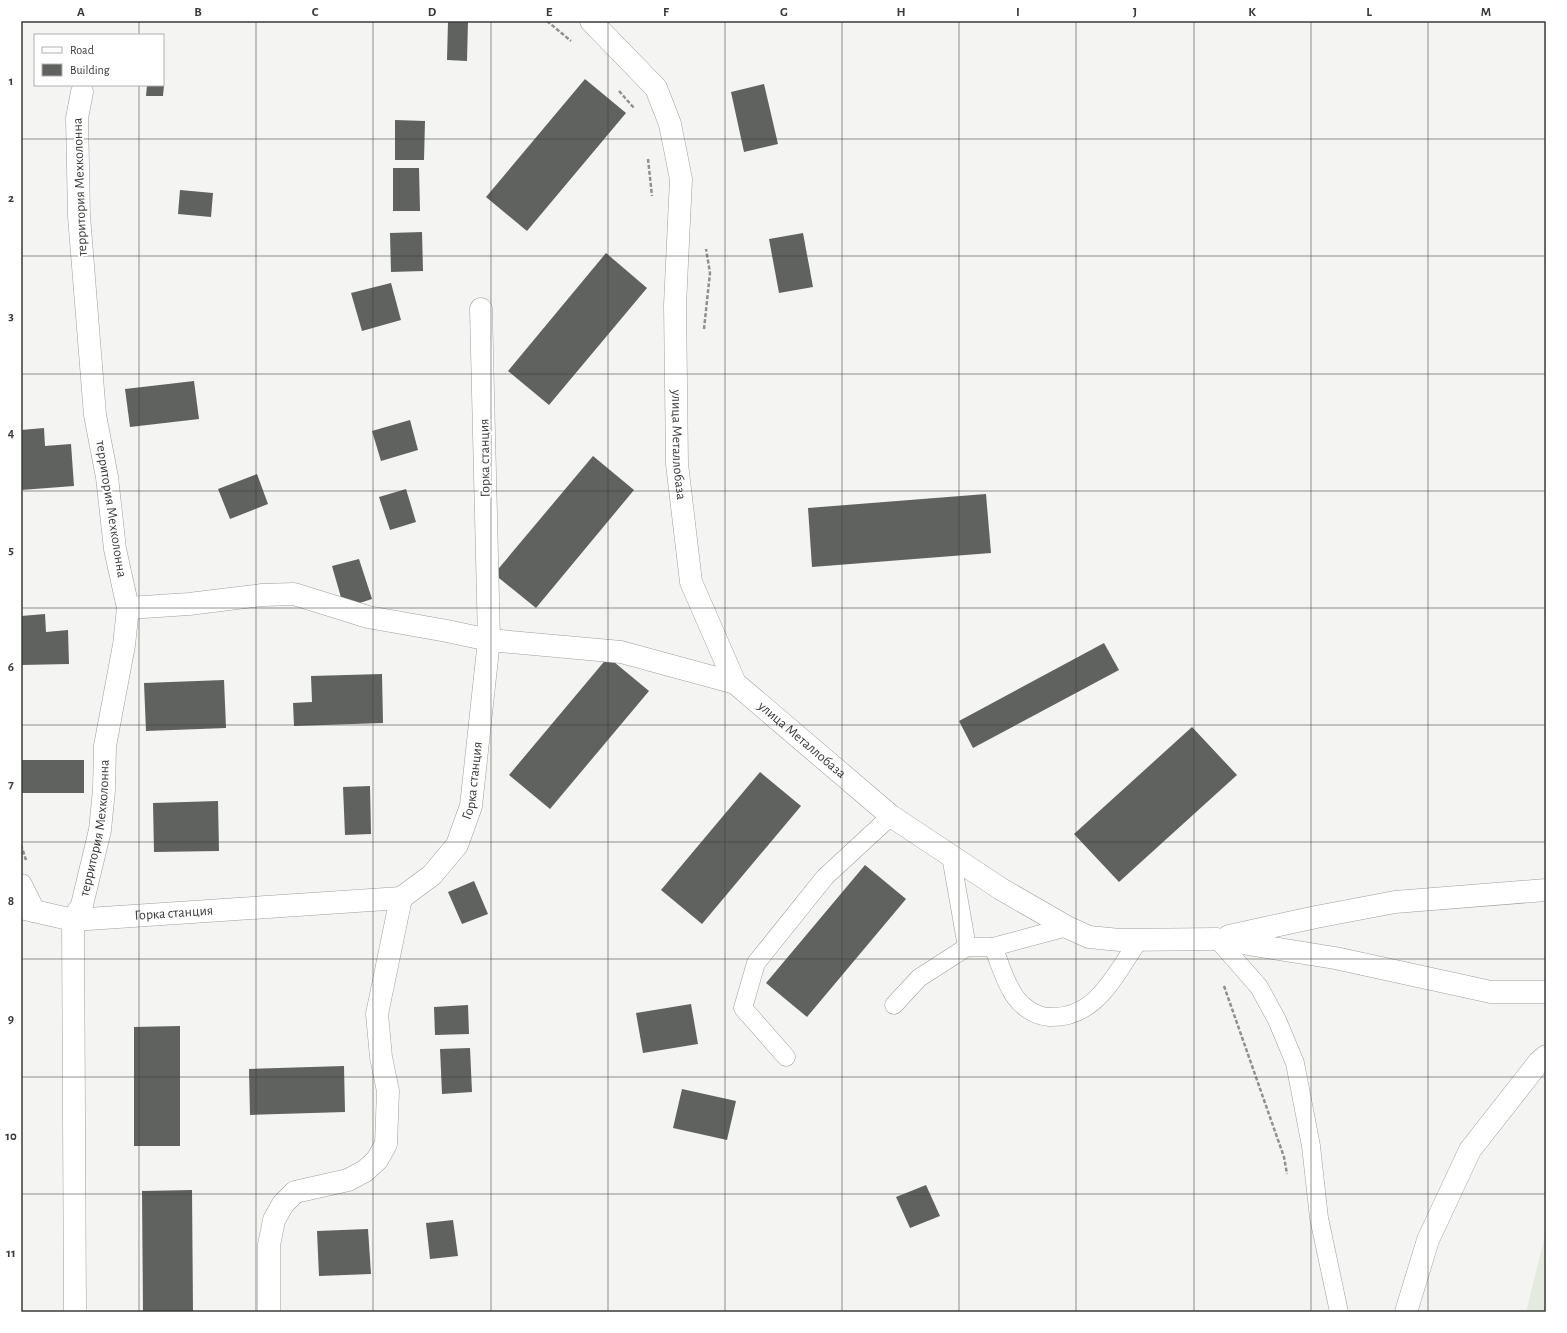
<svg xmlns="http://www.w3.org/2000/svg" width="1567" height="1333" font-family="'Alegreya Sans',sans-serif">
	<rect width="100%" height="100%" fill="#f4f5f2"/>
	<path fill="#e5eae0" d="M1546 1231V1312H1526Z"/>
	<g fill="#60625f">
		<path d="M448 21H468L467 61 447 60Z"/>
		<path d="M585 79 626 113 527 231 486 197Z"/>
		<path d="M764 84 778 144 744 152 731 92Z"/>
		<path d="M147 85H164L163 96H146Z"/>
		<path d="M395 120 425 121 424 160H395Z"/>
		<path d="M393 168H419L420 211H393Z"/>
		<path d="M180 190 213 193 211 217 178 214Z"/>
		<path d="M422 232 423 271 391 272 390 233Z"/>
		<path d="M803 233 813 287 779 293 769 239Z"/>
		<path d="M606 253 647 288 549 405 508 371Z"/>
		<path d="M391 283 401 320 362 331 351 293Z"/>
		<path d="M194 381 199 419 130 427 125 389Z"/>
		<path d="M410 420 418 450 381 461 372 431Z"/>
		<path d="M44 428 45 446 71 444 74 486 21 490V430Z"/>
		<path d="M593 456 634 490 536 608 494 574Z"/>
		<path d="M257 474 268 504 230 519 218 489Z"/>
		<path d="M406 489 416 522 390 530 379 497Z"/>
		<path d="M986 494 991 553 812 567 808 508Z"/>
		<path d="M359 559 372 599 344 608 332 566Z"/>
		<path d="M45 614 46 632 68 630 69 664 21 665V616Z"/>
		<path d="M1104 643 1119 670 973 748 959 721Z"/>
		<path d="M608 657 649 691 550 809 509 775Z"/>
		<path d="M382 674 383 723 294 726 293 703 312 702 311 676Z"/>
		<path d="M224 680 226 728 146 731 144 683Z"/>
		<path d="M1192 727 1237 775 1119 882 1074 834Z"/>
		<rect x="22" y="760" width="62" height="33"/>
		<path d="M760 772 801 806 702 924 661 890Z"/>
		<path d="M370 786 371 834 345 835 343 787Z"/>
		<path d="M218 801 219 851 154 852 153 803Z"/>
		<path d="M865 865 906 899 807 1017 766 983Z"/>
		<path d="M474 881 488 914 462 924 448 892Z"/>
		<path d="M691 1004 698 1044 643 1053 636 1013Z"/>
		<path d="M468 1005 469 1034 435 1035 434 1007Z"/>
		<path d="M180 1026V1146H134V1027Z"/>
		<path d="M470 1048 472 1092 442 1094 440 1049Z"/>
		<path d="M344 1066 345 1112 250 1115 249 1069Z"/>
		<path d="M682 1089 736 1101 727 1140 673 1128Z"/>
		<path d="M926 1185 940 1216 910 1228 896 1197Z"/>
		<path d="M192 1190 193 1312H143L142 1191Z"/>
		<path d="M453 1220 458 1256 430 1259 426 1223Z"/>
		<path d="M368 1229 371 1274 319 1276 317 1231Z"/>
	</g>
	<g fill="none" stroke-linecap="round" stroke-linejoin="round">
		<defs>
			<g id="lane">
				<path d="M951 856 967 947"/>
				<path d="M1217 939 1259 987 1277 1020 1295 1063 1311 1146 1319 1218 1339 1312"/>
				<path d="M993 947C999 961 1003 976 1011 990 1018 1004 1033 1016 1049 1017 1097 1019 1115 974 1139 940"/>
				<path d="M894 1005 919 978 967 947H993L1067 927"/>
				<path d="M786 1057 743 1008 756 963 825 877 891 816"/>
			</g>
			<g id="street">
				<path id="s1" d="M591 21 656 88 670 124 681 179 675 305 677 464 691 582 735 683 891 816 1001 889 1067 927 1089 937 1120 940 1217 939 1335 958 1491 992H1546"/>
				<path d="M128 608 189 604 262 595 294 594 368 617 447 631 489 640 621 652 735 683"/>
				<path d="M21 885 34 911"/>
				<path d="M21 908 73 920 75 1312"/>
				<path id="s2" d="M73 920 401 898 432 875 457 845 471 806 489 640 481 309"/>
				<path id="s3" d="M73 920 82 905 100 830 104 790 105 746 124 645 128 608 115 549 107 477 95 415 79 216 77 118 82 92"/>
				<path d="M1229 936 1316 917 1395 902 1546 890"/>
				<path d="M269 1312V1245L274 1220 283 1204 295 1192 348 1180 365 1171 377 1160 386 1144 388 1091 381 1057 377 1014 401 898"/>
				<path d="M1406 1312 1428 1240 1470 1150 1539 1062 1546 1056"/>
			</g>
		</defs>
		<use href="#lane" stroke="#9e9f9d" stroke-width="19"/>
		<use href="#street" stroke="#9e9f9d" stroke-width="23"/>
		<g stroke="#90908f" stroke-width="2.5" stroke-dasharray="4 2" stroke-linecap="butt">
			<path d="M547 21 571 41"/>
			<path d="M619 91 634 108"/>
			<path d="M648 159 652 196"/>
			<path d="M704 329 710 273 706 249"/>
			<path d="M21 845 26 860"/>
			<path d="M1224 986 1284 1157 1287 1174"/>
		</g>
		<use href="#lane" stroke="#fff" stroke-width="18"/>
		<use href="#street" stroke="#fff" stroke-width="22"/>
	</g>
	<path fill="none" stroke="#3a3a39" stroke-width="1" stroke-opacity="0.55" d="M139 21V35M256 21V1312M373 21V1312M491 21V1312M608 21V1312M725 21V1312M842 21V1312M959 21V1312M1076 21V1312M1194 21V1312M1311 21V1312M1428 21V1312M139 85V1312M21 139H1546M21 256H1546M21 374H1546M21 491H1546M21 608H1546M21 725H1546M21 842H1546M21 959H1546M21 1077H1546M21 1194H1546"/>
	<g text-anchor="middle" dominant-baseline="central" stroke-width="4" stroke-linejoin="round" paint-order="stroke">
		<g font-size="14" fill="#3a3a39" stroke="#fff">
			<text transform="translate(80 187) rotate(-92)">территория Мехколонна</text>
			<text stroke="none"><textPath href="#s1" startOffset="454">улица Металлобаза</textPath></text>
			<text transform="translate(485 458) rotate(-91)">Горка станция</text>
			<text transform="translate(111 509) rotate(81)">территория Мехколонна</text>
			<text stroke="none"><textPath href="#s1" startOffset="790">улица Металлобаза</textPath></text>
			<text stroke="none"><textPath href="#s2" startOffset="473">Горка станция</textPath></text>
			<text stroke="none"><textPath href="#s3" startOffset="96">территория Мехколонна</textPath></text>
			<text stroke="none"><textPath href="#s2" startOffset="101">Горка станция</textPath></text>
		</g>
	</g>
	<rect width="1567" height="1333" fill="none" stroke="#ffffff" stroke-width="44"/>
	<rect x="34" y="34" width="130" height="52" fill="#ffffff" stroke="#b0b0b0"/>
	<rect x="42" y="47" width="20" height="6" fill="#ffffff" stroke="#b0b0b0"/>
	<text x="70" y="54" font-size="12" fill="#3a3a39">Road</text>
	<rect x="42" y="64" width="20" height="12" fill="#60625f" stroke="#b0b0b0"/>
	<text x="70" y="74" font-size="12" fill="#3a3a39">Building</text>
	<rect x="22" y="22" width="1523" height="1289" fill="none" stroke="#3a3a39" stroke-width="1.5"/>
	<g font-size="13" text-anchor="middle" font-weight="bold" fill="#3a3a39">
		<text x="81" y="16">A</text>
		<text x="198" y="16">B</text>
		<text x="315" y="16">C</text>
		<text x="432" y="16">D</text>
		<text x="549" y="16">E</text>
		<text x="666" y="16">F</text>
		<text x="784" y="16">G</text>
		<text x="901" y="16">H</text>
		<text x="1018" y="16">I</text>
		<text x="1135" y="16">J</text>
		<text x="1252" y="16">K</text>
		<text x="1369" y="16">L</text>
		<text x="1486" y="16">M</text>
		<text x="11" y="85">1</text>
		<text x="11" y="202">2</text>
		<text x="11" y="320">3</text>
		<text x="11" y="437">4</text>
		<text x="11" y="554">5</text>
		<text x="11" y="671">6</text>
		<text x="11" y="788">7</text>
		<text x="11" y="905">8</text>
		<text x="11" y="1023">9</text>
		<text x="11" y="1140">10</text>
		<text x="11" y="1257">11</text>
	</g>
</svg>
